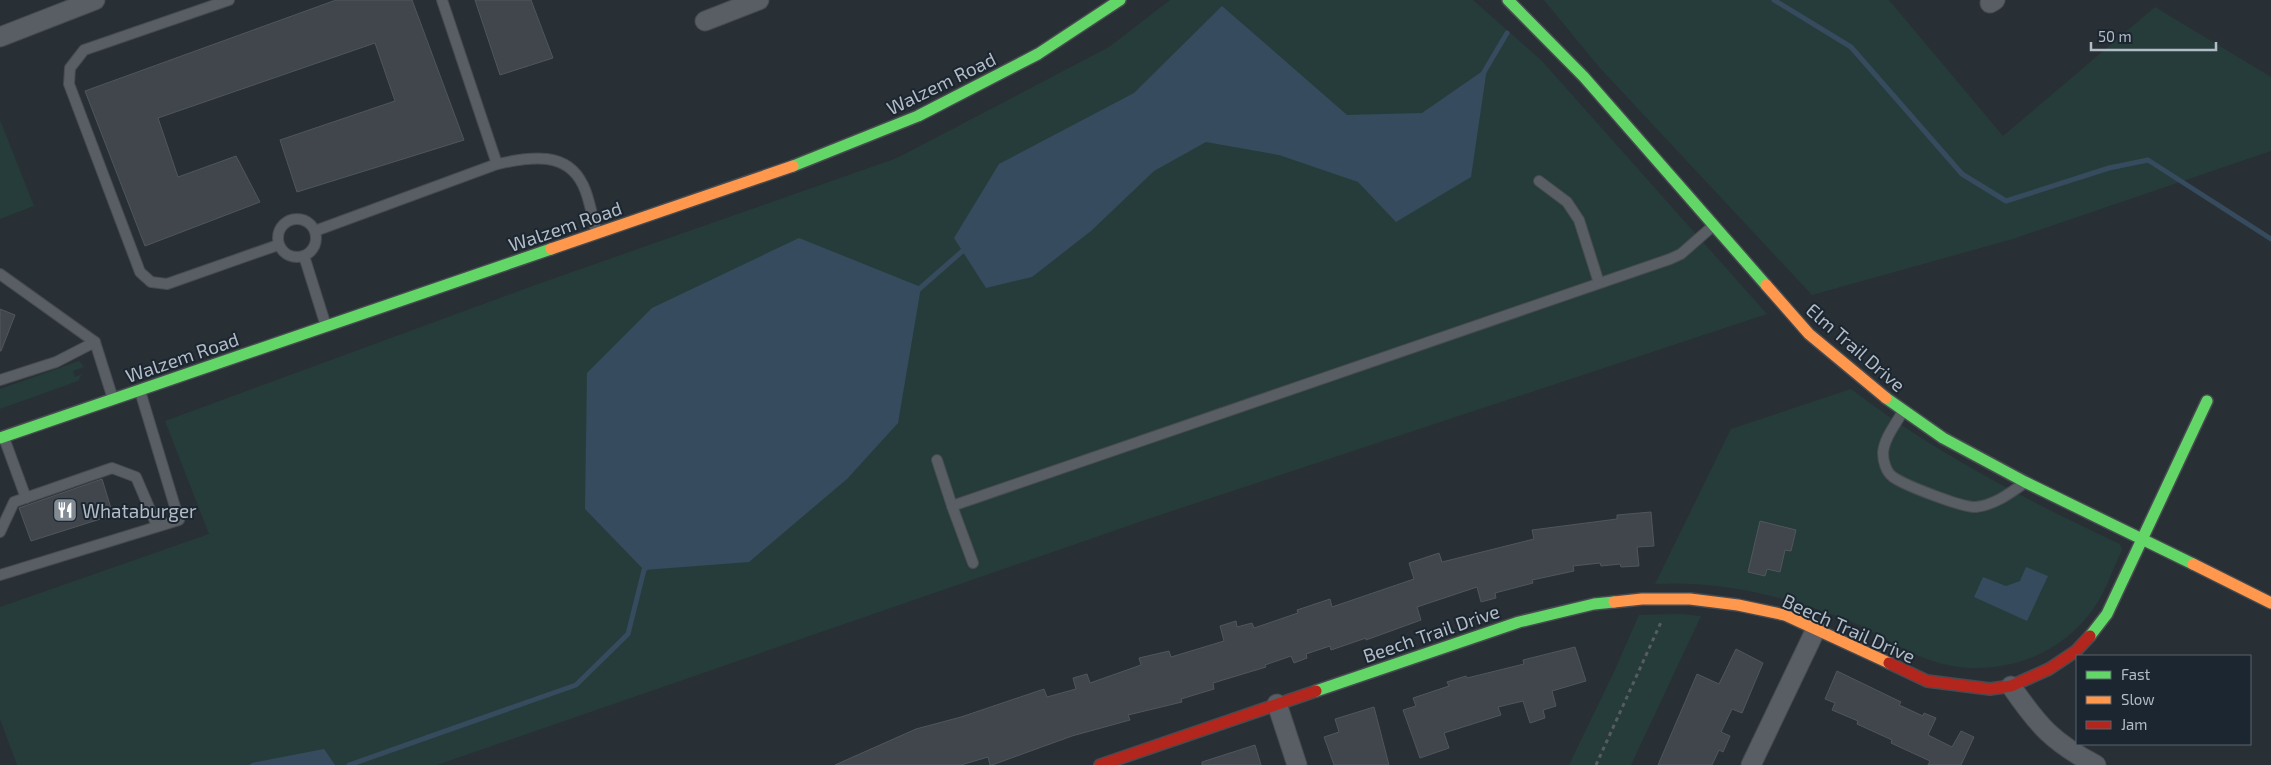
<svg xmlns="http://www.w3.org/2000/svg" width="2271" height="765" font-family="'Exo 2',sans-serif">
	<rect width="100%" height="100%" fill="#282f35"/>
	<g fill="#263c3b">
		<path d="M1170 0H1473L1542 61 1767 314 1151 518 437 765H17L0 719V607L209 534 165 421 538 284 897 158 1109 47Z"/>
		<path d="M1544 0H1889L2003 136 2155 7 2271 77V151L2013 239 1812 295 1599 67Z"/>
		<path d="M0 120 34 206 0 219Z"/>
		<path d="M79 361 84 367 73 371 75 377 82 374 78 381 0 409V389Z"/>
		<path d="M1851 389C1933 452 2026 500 2120 544L2122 550C2113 568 2106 591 2094 608 2055 664 1981 683 1919 656 1899 648 1881 635 1861 626 1797 599 1725 580 1655 584L1731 429Z"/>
		<path d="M1679 614 1701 616 1631 765H1569L1614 672 1639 615Z"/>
	</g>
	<g fill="#364b5d">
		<path d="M1222 6 1347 115 1422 113 1487 68 1471 177 1396 222 1358 182 1279 155 1206 142 1154 171 1091 231 1032 277 986 288 954 238 999 164 1134 93Z"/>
		<path d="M799 238 921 287 898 423 847 479 749 562 644 570 585 509 587 373 652 308Z"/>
		<path d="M2026 567 2048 576 2027 621 1974 597 1983 577 2006 586 2020 581Z"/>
		<path d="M324 749 335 765H249L252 763Z"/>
	</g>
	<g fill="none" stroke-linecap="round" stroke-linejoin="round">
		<g stroke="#364b5d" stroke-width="5">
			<path d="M1774 0 1851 47 1962 174 2006 201 2109 168 2148 160 2271 239"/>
			<path d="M1484 72 1507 33"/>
			<path d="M918 290 966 248"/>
			<path d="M349 765 576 685 628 634 644 570 648 566"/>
		</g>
	</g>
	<g fill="#40464c" stroke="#50565d">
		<path d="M336 0H412L464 140 297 192 280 140 395 101 375 43 158 118 178 177 236 156 260 202 145 246 85 91Z"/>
		<path d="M475 0H531L553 58 500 75Z"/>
		<path d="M0 309 15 315 1 351H0Z"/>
		<path d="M102 479 113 515 31 541 19 508Z"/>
		<path d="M1651 512 1654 546 1637 547 1639 566 1621 567 1620 564 1601 566 1600 563 1573 566 1574 571 1532 580 1533 583 1495 593 1496 598 1481 602 1477 587 1417 607 1421 620 1366 640V638L1331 650 1330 646 1306 654 1307 658 1294 663 1291 656 1265 665 1266 667 1213 683 1214 689 1181 699 1182 702 1128 715 1130 720 1072 736 992 765H990L988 757 961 765H835L916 729 961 717 1044 689 1047 697 1076 689 1073 678 1087 674 1090 683 1141 665 1139 658 1169 651 1171 657 1224 641 1220 626 1236 621 1237 627 1252 623 1254 628 1298 613 1297 610 1330 599 1332 607 1414 579 1409 563 1439 553 1442 562 1534 539 1532 530 1617 519V515Z"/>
		<path d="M1760 521 1796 530 1791 551 1785 550 1780 572 1767 569 1765 576 1748 572Z"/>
		<path d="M1575 647 1586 681 1552 691 1556 706 1543 710 1545 718 1530 723 1523 701 1498 707 1501 715 1444 733 1449 748 1420 758 1403 710 1416 706 1413 698 1449 686 1447 682 1466 676 1467 678 1524 664 1523 660Z"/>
		<path d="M1736 649 1763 663 1742 713 1732 709 1721 732 1730 736 1723 752 1719 750 1712 765H1658L1697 674 1719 684Z"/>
		<path d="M1837 671 1901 702 1899 705 1923 716 1924 713 1936 718 1928 735 1952 747 1961 731 1974 737 1961 765H1928L1930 761 1891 743 1892 740 1857 724 1858 721 1832 710 1835 703 1825 699Z"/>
		<path d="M1374 707 1389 765H1334L1324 737 1339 732 1335 719Z"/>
		<path d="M1255 745 1261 765H1202V762Z"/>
	</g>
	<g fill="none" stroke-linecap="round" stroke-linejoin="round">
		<defs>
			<g id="lane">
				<path d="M229 0 84 50 70 68 69 84 140 272 151 282 167 284 278 245"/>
				<path d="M497 164C528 158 566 149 583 185 590 199 592 218 597 233"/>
				<path d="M1539 181 1567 202 1579 220 1599 283"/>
				<circle cx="297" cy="238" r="19"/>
				<path d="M315 231 497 164 442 0"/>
				<path d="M304 256 326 326"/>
				<path d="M0 274 95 342 113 399"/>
				<path d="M0 380 56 362 95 342"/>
				<path d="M1903 411C1896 424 1884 438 1883 453 1883 461 1886 472 1893 477 1904 485 1963 508 1976 507 1994 505 2009 494 2023 484"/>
				<path d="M4 438 26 498"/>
				<path d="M937 460 952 506"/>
				<path d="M0 532 14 502 112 468 136 477 157 526"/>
				<path d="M973 563 952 506 1670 259 1681 254 1714 225"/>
				<path d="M0 575 179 520 140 391"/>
			</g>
			<g id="street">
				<path d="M1990 3 1995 0"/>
				<path d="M705 21 759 0"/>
				<path d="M0 37 95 0"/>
				<path d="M2011 686C2038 725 2052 742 2096 765"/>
				<path d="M1277 704 1297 765"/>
				<path d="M1751 765 1816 629"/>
			</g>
			<g id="fast">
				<path d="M1508 0 1584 77 1766 285"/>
				<path d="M793 166 918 116 1038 54 1120 0"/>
				<path d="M1886 398 1943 438 2025 482 2193 564"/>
				<path d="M0 438 551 249"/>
				<path d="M2090 636 2107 614 2207 401"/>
				<path d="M1316 691 1519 622 1594 604 1614 602"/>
			</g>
			<g id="slow">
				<path d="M551 249 793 166"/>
				<path d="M1766 285 1809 334 1886 398"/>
				<path d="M2193 564 2271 603"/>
				<path d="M1614 602 1642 599H1690L1738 605 1785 615 1889 663"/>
			</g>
			<g id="jam">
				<path d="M1889 663 1927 681 1990 689 2011 686 2049 669 2076 651 2090 636"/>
				<path d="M1100 765 1316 691"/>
			</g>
		</defs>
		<use href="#lane" stroke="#474b50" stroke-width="12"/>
		<use href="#street" stroke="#474b50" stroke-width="21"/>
		<use href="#fast" stroke="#474b50" stroke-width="14"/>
		<use href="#slow" stroke="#474b50" stroke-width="14"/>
		<use href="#jam" stroke="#474b50" stroke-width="14"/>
		<path stroke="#575c61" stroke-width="3" stroke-dasharray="4 4" stroke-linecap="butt" d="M1596 765 1662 620"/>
		<use href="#lane" stroke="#585e63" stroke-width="10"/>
		<use href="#street" stroke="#585e63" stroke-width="19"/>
		<use href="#fast" stroke="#63d668" stroke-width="11"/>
		<use href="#slow" stroke="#ff974d" stroke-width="11"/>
		<use href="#jam" stroke="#b3261e" stroke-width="11"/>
	</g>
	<defs>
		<symbol id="restaurant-square" viewBox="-11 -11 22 22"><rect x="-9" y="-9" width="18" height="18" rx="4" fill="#828b94" stroke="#1c2630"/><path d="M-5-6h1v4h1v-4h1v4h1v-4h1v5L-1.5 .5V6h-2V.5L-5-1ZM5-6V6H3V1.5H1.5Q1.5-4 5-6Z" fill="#fff"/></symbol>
	</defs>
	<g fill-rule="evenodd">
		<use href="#restaurant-square" x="51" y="496" width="28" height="28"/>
	</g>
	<g text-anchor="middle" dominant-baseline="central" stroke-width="4" stroke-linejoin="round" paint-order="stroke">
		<g font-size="19" fill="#b2bcc7" stroke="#1c2630">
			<text transform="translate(941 83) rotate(-26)">Walzem Road</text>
			<text transform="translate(565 226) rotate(-19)">Walzem Road</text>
			<text transform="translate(1856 347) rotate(41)">Elm Trail Drive</text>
			<text transform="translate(182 357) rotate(-19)">Walzem Road</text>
			<text transform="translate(1849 628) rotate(24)">Beech Trail Drive</text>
			<text transform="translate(1431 633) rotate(-19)">Beech Trail Drive</text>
		</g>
		<g font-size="19" fill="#b2bcc7" stroke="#1c2630" text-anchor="start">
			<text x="82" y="510">Whataburger</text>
		</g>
	</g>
	<rect x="2076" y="655" width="175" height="90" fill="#1c2630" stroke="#58626c"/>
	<rect x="2086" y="671" width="25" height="8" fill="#63d668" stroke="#58626c"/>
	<text x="2121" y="680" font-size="15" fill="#b2bcc7">Fast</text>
	<rect x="2086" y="696" width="25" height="8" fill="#ff974d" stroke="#58626c"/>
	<text x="2121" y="705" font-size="15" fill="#b2bcc7">Slow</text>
	<rect x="2086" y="721" width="25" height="8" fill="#b3261e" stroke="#58626c"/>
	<text x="2121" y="730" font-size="15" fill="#b2bcc7">Jam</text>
	<path d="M2091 42v8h125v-8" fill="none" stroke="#b2bcc7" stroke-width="2.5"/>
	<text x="2098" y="42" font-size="15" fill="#b2bcc7" stroke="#1c2630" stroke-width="4" paint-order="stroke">50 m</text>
</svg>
